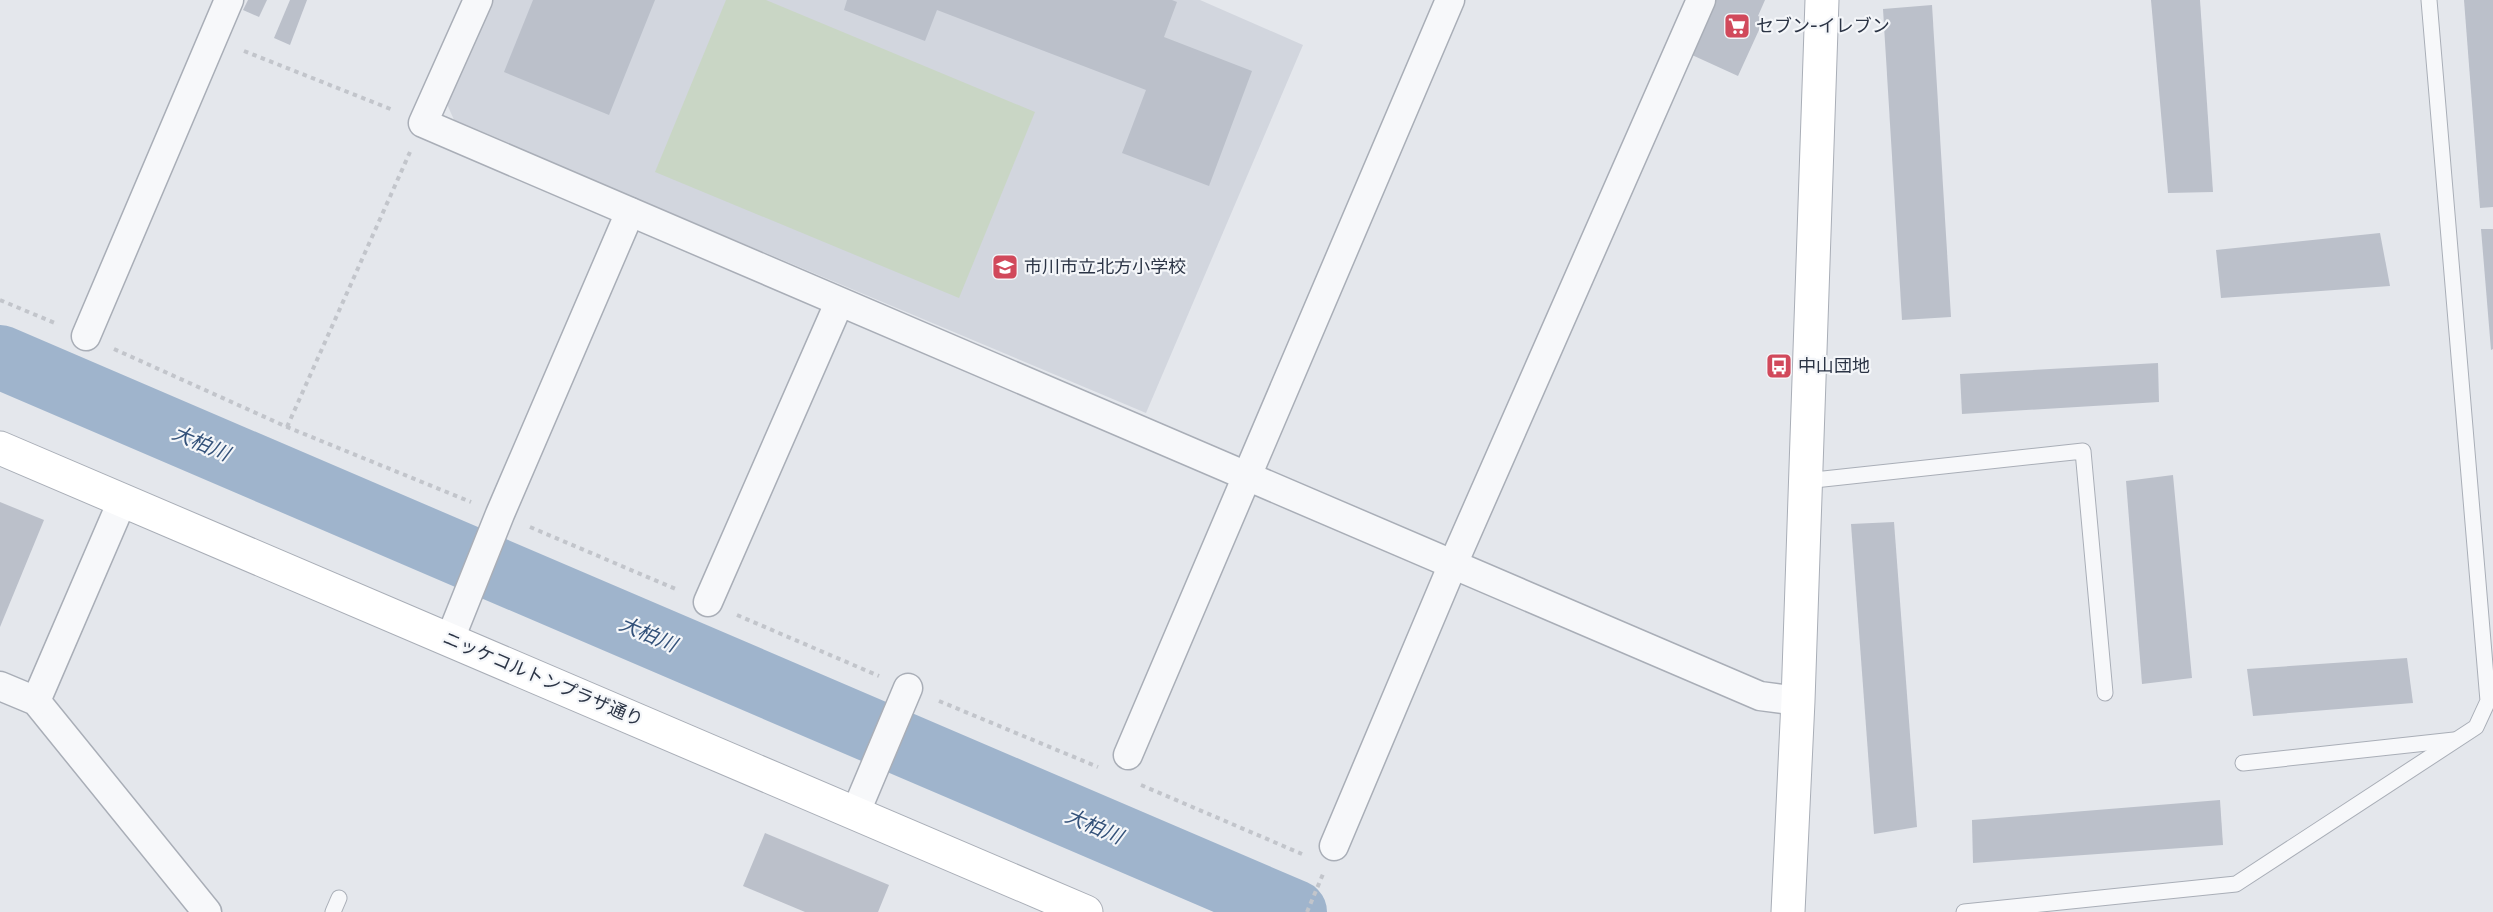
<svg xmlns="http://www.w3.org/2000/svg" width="2493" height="912" font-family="Cabin,'Noto Sans JP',sans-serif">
	<rect width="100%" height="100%" fill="#e4e7ec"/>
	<path fill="#d2d6de" d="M489 0H1200L1303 45 1146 413 455 122 446 102Z"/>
	<path fill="#c9d6c5" d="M726 0H766L1035 112 959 298 655 172Z"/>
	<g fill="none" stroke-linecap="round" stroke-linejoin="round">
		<path stroke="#9fb4cc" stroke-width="64" d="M0 357 1295 912"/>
	</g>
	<g fill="#bbc0ca">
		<path d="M248 0H267L259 17 243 10Z"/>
		<path d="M290 0H307L290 45 274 38Z"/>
		<path d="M533 0H655L609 115 504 72Z"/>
		<path d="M847 0H1172L1177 2 1164 37 1252 71 1209 186 1122 153 1146 90 937 10 925 41 844 10Z"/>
		<path d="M1716 0H1765L1758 16 1764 19 1738 76 1692 55Z"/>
		<path d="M2151 0H2200L2213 192 2168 193Z"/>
		<path d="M2464 0H2493V207L2480 208Z"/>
		<path d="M1932 5 1951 317 1902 320 1883 9Z"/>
		<path d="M2481 229H2493V349L2491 350Z"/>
		<path d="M2380 233 2390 286 2221 298 2216 250Z"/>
		<path d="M2158 363 2159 402 1962 414 1960 374Z"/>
		<path d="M2173 475 2192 678 2142 684 2126 481Z"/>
		<path d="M0 502 44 520 0 627Z"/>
		<path d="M1894 522 1917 827 1874 834 1851 524Z"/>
		<path d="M2407 658 2413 703 2253 716 2247 669Z"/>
		<path d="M2220 800 2223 845 1973 863 1972 820Z"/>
		<path d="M765 833 889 885 878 912H805L743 886Z"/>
	</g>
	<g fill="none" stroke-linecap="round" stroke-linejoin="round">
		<defs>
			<g id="lane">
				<path d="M1805 481 2083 451 2105 693"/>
				<path d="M2243 763 2454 740"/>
				<path d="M333 912 339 898"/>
				<path d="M1964 912 2236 884 2476 727 2488 701 2429 0"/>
			</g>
			<g id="street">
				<path d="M478 0 423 123 1760 696 1798 701"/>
				<path d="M86 336 229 0"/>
				<path d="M708 602 839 303"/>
				<path d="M450 639 500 514 630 212"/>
				<path d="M0 686 36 701 207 912"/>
				<path d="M36 701 123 499"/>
				<path d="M1128 755 1450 0"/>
				<path d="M855 814 908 688"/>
				<path d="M1334 846 1453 564 1701 0"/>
			</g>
			<g id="secondary">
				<path d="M0 448 1086 912"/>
				<path d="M1788 912 1798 701 1822 0"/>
			</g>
		</defs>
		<use href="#lane" stroke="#a9aeb7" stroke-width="17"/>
		<use href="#street" stroke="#a9aeb7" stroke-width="31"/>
		<use href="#secondary" stroke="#a9aeb7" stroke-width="35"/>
		<g stroke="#c2c5cb" stroke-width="4" stroke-dasharray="4.5 4.5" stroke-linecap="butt">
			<path d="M244 51 393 110"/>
			<path d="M0 300 57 324"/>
			<path d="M114 349 287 427 471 502"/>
			<path d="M287 427 410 152"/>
			<path d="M530 527 678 590"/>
			<path d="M737 615 879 676"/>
			<path d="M939 701 1098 767"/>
			<path d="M1141 785 1302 854"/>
			<path d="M1307 912 1323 874"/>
		</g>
		<use href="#lane" stroke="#f7f8fa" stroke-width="15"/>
		<use href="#street" stroke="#f7f8fa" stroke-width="28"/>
		<use href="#secondary" stroke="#fff" stroke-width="33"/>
	</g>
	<defs>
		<symbol id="supermarket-square" viewBox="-11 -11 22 22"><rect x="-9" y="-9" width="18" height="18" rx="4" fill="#d1495b" stroke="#f4f6f9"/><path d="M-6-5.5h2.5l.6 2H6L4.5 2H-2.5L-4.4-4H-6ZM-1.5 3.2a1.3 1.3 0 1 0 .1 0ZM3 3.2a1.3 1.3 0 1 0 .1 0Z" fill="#fff"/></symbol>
		<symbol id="school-square" viewBox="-11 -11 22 22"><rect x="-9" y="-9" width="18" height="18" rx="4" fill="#d1495b" stroke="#f4f6f9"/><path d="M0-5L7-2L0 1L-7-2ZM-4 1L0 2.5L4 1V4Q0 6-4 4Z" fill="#fff"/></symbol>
		<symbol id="bus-square" viewBox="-11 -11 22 22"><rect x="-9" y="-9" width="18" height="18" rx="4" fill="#d1495b" stroke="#f4f6f9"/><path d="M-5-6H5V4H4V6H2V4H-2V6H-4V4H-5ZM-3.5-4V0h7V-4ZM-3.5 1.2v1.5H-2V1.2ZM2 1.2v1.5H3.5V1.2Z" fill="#fff"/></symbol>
	</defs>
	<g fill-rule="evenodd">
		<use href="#supermarket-square" x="1722" y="11" width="30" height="30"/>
		<use href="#school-square" x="990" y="252" width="30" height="30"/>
		<use href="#bus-square" x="1764" y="351" width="30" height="30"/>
	</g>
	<g text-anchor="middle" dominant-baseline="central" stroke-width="4.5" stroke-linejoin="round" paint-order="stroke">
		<g font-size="18" fill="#2b3445" stroke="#f4f6f9" text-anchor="start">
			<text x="1756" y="26">セブン-イレブン</text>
			<text x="1024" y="267">市川市立北方小学校</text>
			<text x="1798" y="366">中山団地</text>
		</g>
		<g font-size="18" fill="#2b3445" stroke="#f4f6f9">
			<text transform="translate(543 679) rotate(23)">ニッケコルトンプラザ通り</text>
		</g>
		<g font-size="20" font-style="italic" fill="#34527a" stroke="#f4f6f9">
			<text transform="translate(201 443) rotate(23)">大柏川</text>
			<text transform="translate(648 634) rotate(23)">大柏川</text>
			<text transform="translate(1094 826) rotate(23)">大柏川</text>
		</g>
	</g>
</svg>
